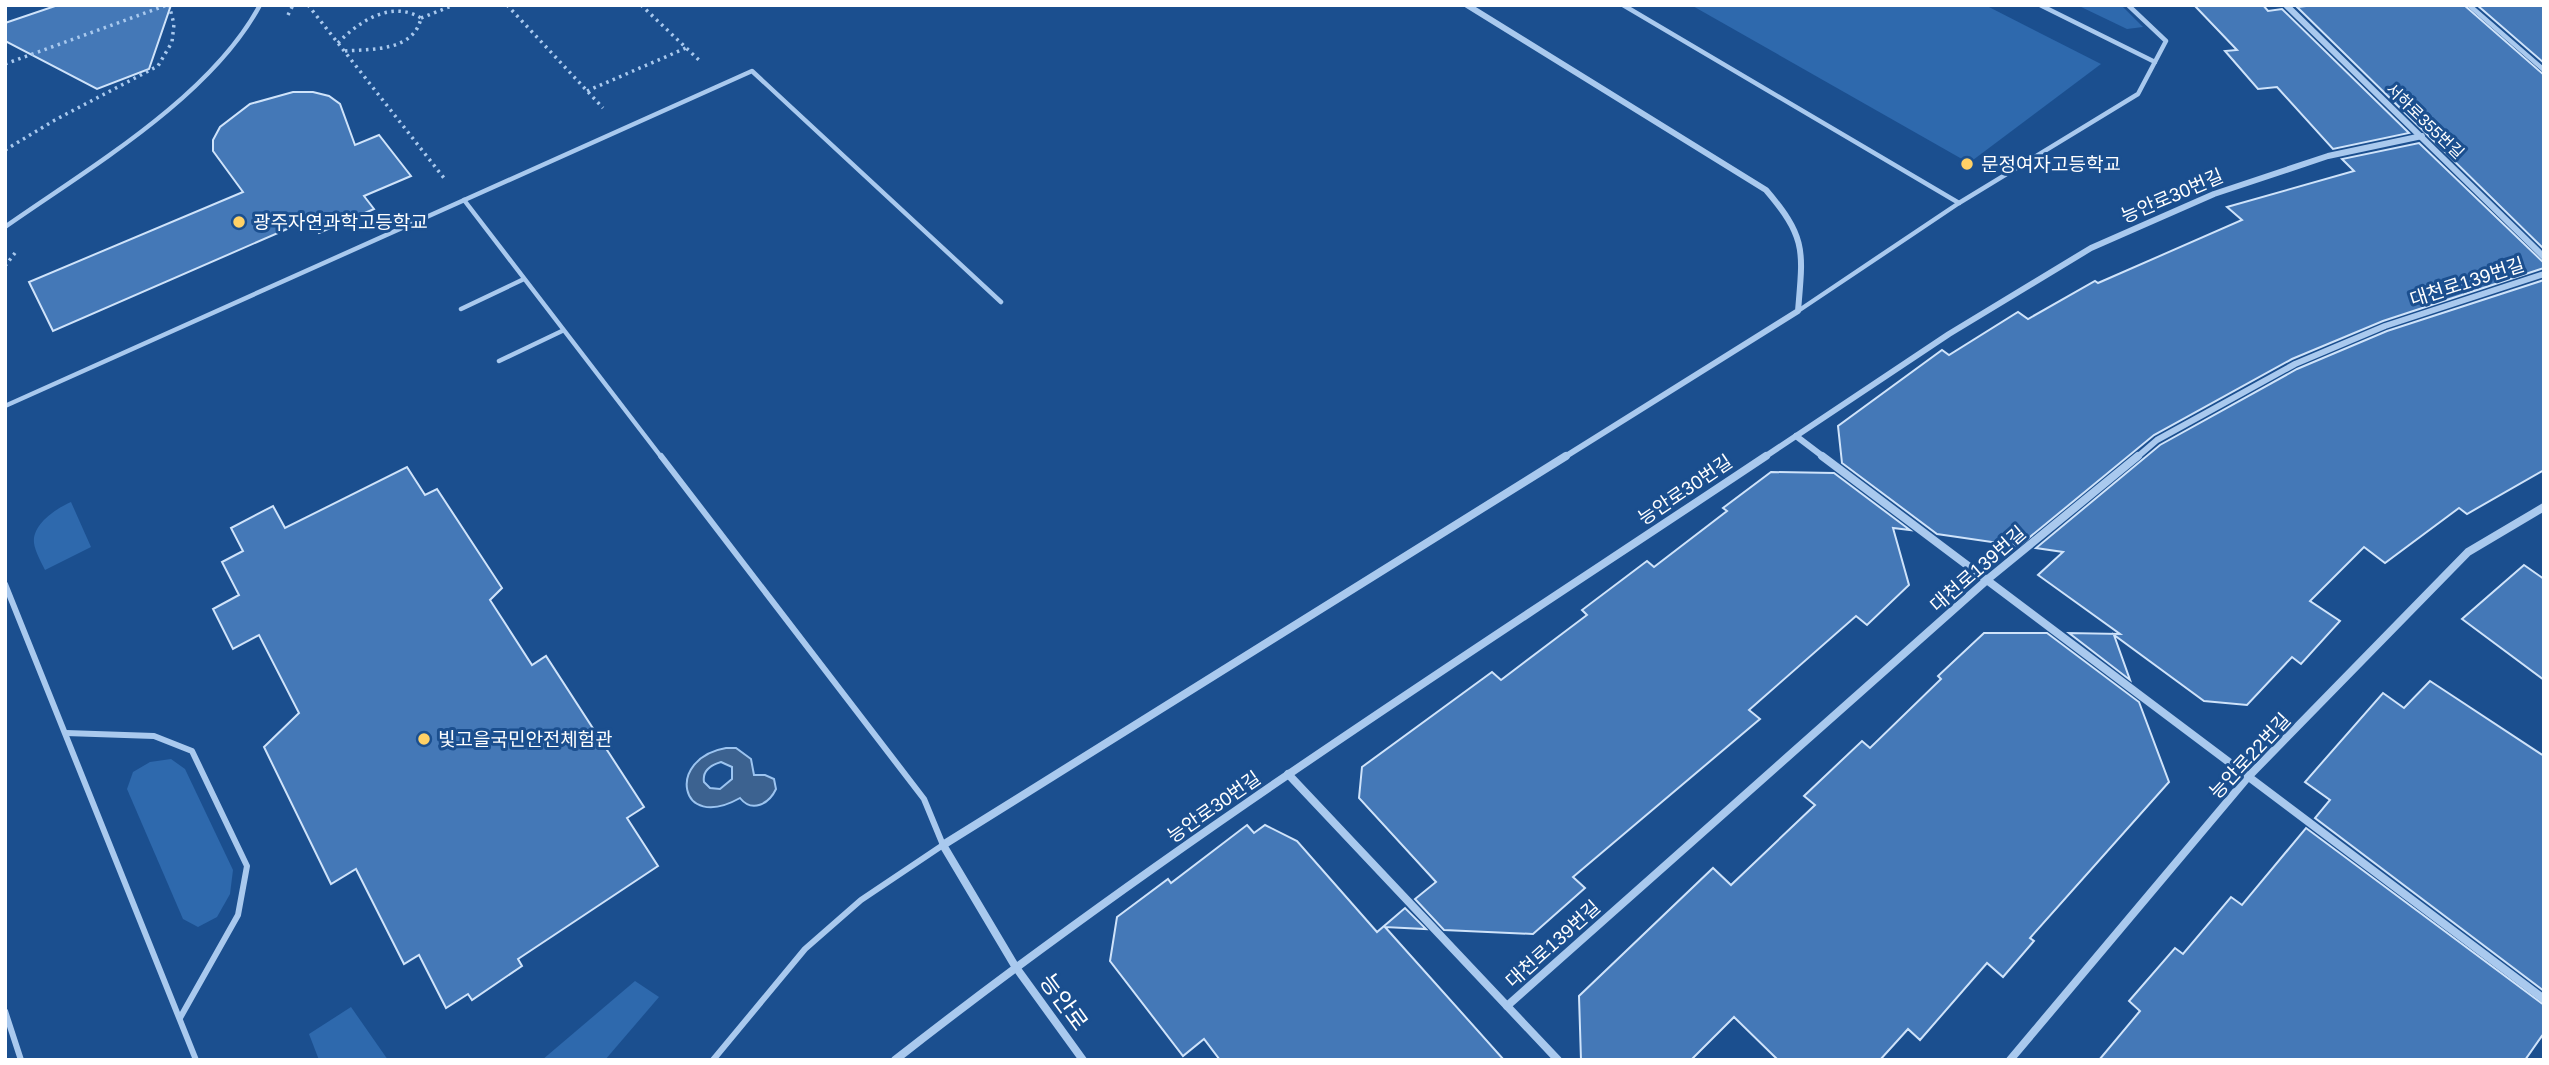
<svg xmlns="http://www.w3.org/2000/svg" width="2549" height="1065" font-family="Arial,'Noto Sans KR',sans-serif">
	<rect width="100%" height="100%" fill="#1b4f8f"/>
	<g fill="#2e69ad">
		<path d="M1691 5H1985L2101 64 1969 163Z"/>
		<path d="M2077 5H2121L2143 27 2127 29Z"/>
		<path d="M71 502 91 547 45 570C41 562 35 551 34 543 32 524 57 508 71 502Z"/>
		<path d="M171 759 185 769 233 870 230 894 217 917 198 927 183 919 127 789 133 772 150 762Z"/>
		<path d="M635 981 659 997 605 1060H542Z"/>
		<path d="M351 1007 388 1060H319L309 1034Z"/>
	</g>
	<path fill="#3c6290" stroke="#9cc4f0" stroke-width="2" fill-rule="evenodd" d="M726 748H736L751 759 754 775H765L774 779 776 789C769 804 752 813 740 798 678 833 666 758 726 748ZM721 762 732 767V779L720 789 710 788 704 782C702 770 711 765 721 762Z"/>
	<g fill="#4478b7" stroke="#cfe3fa" stroke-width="2">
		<path d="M58 5H171L149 69 97 89 5 41V23Z"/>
		<path d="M2194 5H2263L2268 11 2282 9 2409 133 2333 149 2277 87 2258 89 2225 51 2237 50Z"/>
		<path d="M2315 5H2464L2544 75V249L2297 7Z"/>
		<path d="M2477 5H2544V63Z"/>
		<path d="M293 92H313L329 96 340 104 355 145 379 135 411 176 364 196 374 209 319 233 310 219 53 331 29 282 243 192 213 151V140L220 127 250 104Z"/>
		<path d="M2419 143 2544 263V268L2383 321 2292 359 2154 435 2019 546 1937 534 1842 463 1838 426 1942 350 1949 355 2018 312 2028 319 2095 281 2098 283 2242 220 2227 207 2354 171 2342 159Z"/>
		<path d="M2544 280V470L2467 514 2459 508 2385 563 2364 547 2310 601 2340 621 2301 664 2292 657 2247 705 2204 701 2114 635 2130 680 2069 633 2120 634 2038 575 2063 552 2036 548 2160 445 2297 369 2387 331Z"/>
		<path d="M407 467 425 495 437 489 502 588 490 600 532 665 546 656 644 807 627 818 658 866 518 959 522 966 472 1000 468 994 446 1008 419 955 404 964 356 869 331 884 264 747 299 713 259 635 233 649 213 609 239 595 222 562 243 551 231 528 273 506 285 528Z"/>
		<path d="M1771 472 1834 473 1910 530 1893 528 1909 585 1867 625 1856 616 1749 710 1760 719 1573 877 1585 888 1533 934 1444 930 1415 899 1436 882 1359 798 1362 767 1492 672 1501 680 1587 615 1582 610 1647 561 1654 567 1727 511 1723 508Z"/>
		<path d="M2524 565 2544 579V680L2462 619Z"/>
		<path d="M1984 633H2047L2139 702 2169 782 2030 938 2034 941 2003 977 1987 963 1920 1040 1908 1029 1880 1060H1778L1734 1017 1691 1060H1581L1579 996 1713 868 1731 885 1815 805 1804 796 1862 741 1870 748 1941 679 1938 676Z"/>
		<path d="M2430 681 2544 756V991L2315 818 2330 800 2305 782 2383 693 2404 708Z"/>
		<path d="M1247 825 1254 833 1265 825 1297 841 1377 932 1405 908 1426 929 1385 927 1504 1060H1220L1204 1039 1183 1056 1110 961 1117 917 1168 879 1171 883Z"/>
		<path d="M2306 828 2544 1005V1033L2525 1060H2099L2140 1011 2129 1001 2175 948 2183 954 2231 897 2242 905Z"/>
	</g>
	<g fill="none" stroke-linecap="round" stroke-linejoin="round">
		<g stroke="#a9c9ee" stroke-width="3.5" stroke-dasharray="2.5 4.5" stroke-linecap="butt">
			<path d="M308 5 444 178"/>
			<path d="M507 5 603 108"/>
			<path d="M641 5 701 62"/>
			<path d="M288 15 293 5"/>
			<path d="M421 18 454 5"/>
			<path d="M338 43C359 21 392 0 421 18"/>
			<path d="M345 51C373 49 414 51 421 18"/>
			<path d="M5 64 167 5"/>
			<path d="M587 91 686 48"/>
			<path d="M5 150 55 120 158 66 172 42 174 24 169 5"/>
			<path d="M5 266 15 253"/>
		</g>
		<g stroke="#a9c9ee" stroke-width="4.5">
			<path d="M1623 5 1959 203"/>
			<path d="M2040 5 2155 62"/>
			<path d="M2469 5 2544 70"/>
			<path d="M464 200 662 458"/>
			<path d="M5 227C89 168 211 97 260 5"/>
			<path d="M461 309 524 279"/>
			<path d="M1798 311 1959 203 2138 94 2166 41 2128 5"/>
			<path d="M499 361 562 331"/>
			<path d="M5 406 752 71 1001 302"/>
		</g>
		<g stroke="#a9c9ee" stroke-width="6">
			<path d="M661 456 924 799 943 845 861 900 805 949 713 1060"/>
			<path d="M5 584 196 1060"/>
			<path d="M66 733 154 736 192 751 247 866 238 915 180 1018"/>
			<path d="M5 1011 21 1060"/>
		</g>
		<g stroke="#a9c9ee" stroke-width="6">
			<path d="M1467 5 1766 190C1807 238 1803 251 1798 311L1563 458"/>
			<path d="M2286 5 2544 257"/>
			<path d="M1796 436 1825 458"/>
			<path d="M1763 458 1949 334 2091 248 2214 194 2328 156 2422 136"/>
			<path d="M2136 458 2157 440 2295 364 2385 326 2544 274"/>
		</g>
		<g stroke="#a9c9ee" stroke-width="8">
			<path d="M1822 456 2544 999"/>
			<path d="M1288 774 1558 1060"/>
			<path d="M1507 1006 1988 579 2138 456"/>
			<path d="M895 1060C1173 842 1472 652 1766 456"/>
			<path d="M1083 1060 1015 966 943 845 1566 456"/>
			<path d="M2010 1060 2248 777 2468 552 2544 507"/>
		</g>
	</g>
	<g fill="#ffd166" stroke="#1b4f8f" stroke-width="2.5">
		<circle cx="1967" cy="164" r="7"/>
		<circle cx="239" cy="222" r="7"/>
		<circle cx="424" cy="739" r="7"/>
	</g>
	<g text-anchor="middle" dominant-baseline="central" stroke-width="6" stroke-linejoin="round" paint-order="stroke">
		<g font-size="16" fill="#fff" stroke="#1b4f8f">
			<text transform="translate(2425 121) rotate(44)">서하로355번길</text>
		</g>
		<g font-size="19" fill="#fff" stroke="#1b4f8f" text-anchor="start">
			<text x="1981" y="164">문정여자고등학교</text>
			<text x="253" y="222">광주자연과학고등학교</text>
			<text x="438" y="739">빛고을국민안전체험관</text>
		</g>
		<g font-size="19" fill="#fff" stroke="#1b4f8f">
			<text transform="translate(2172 196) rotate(-23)">능안로30번길</text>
			<text transform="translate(2467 282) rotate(-18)">대천로139번길</text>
			<text transform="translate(1685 490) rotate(-34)">능안로30번길</text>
			<text transform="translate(1978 569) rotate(-41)">대천로139번길</text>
			<text transform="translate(2250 756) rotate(-47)">능안로22번길</text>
			<text transform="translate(1214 807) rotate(-35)">능안로30번길</text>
			<text transform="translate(1553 944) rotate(-42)">대천로139번길</text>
		</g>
		<g font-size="23" fill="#fff" stroke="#1b4f8f">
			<text transform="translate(1064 1002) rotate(54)">능안로</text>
		</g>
	</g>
	<rect width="2549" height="1065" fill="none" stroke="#ffffff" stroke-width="14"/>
</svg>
